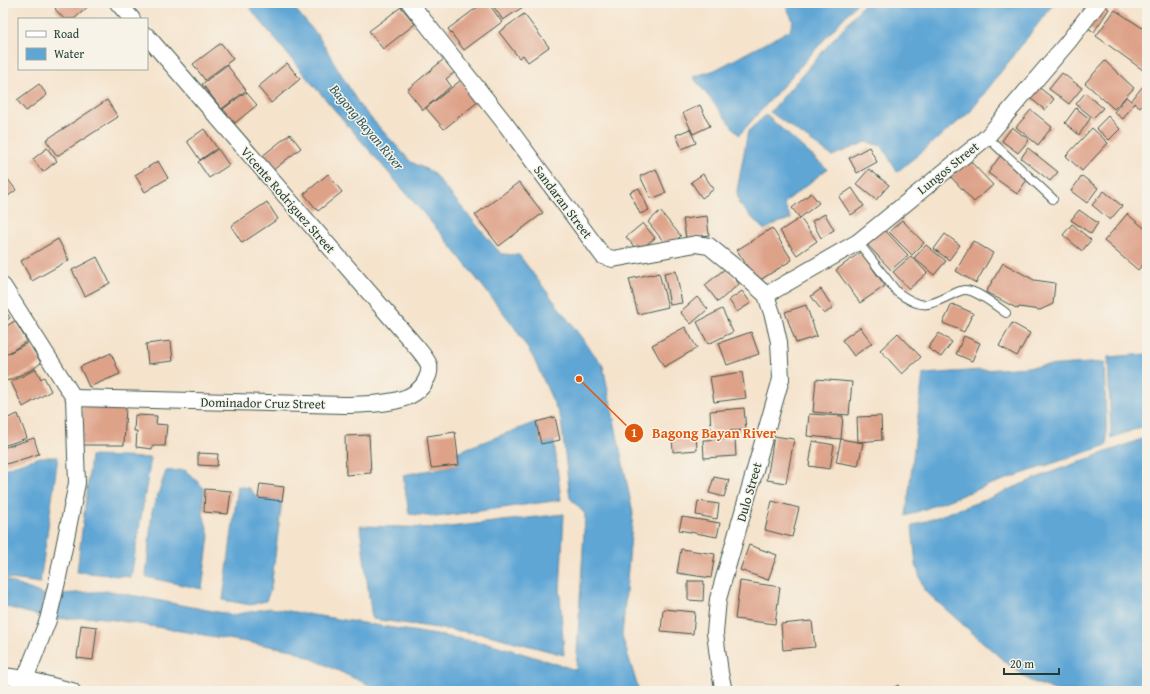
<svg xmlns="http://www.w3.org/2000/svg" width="1150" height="694" font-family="'Gentium Book Plus',serif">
	<rect width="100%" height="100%" fill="#f7f3e8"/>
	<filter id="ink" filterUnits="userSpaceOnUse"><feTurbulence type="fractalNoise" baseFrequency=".025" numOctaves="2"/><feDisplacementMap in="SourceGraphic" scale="8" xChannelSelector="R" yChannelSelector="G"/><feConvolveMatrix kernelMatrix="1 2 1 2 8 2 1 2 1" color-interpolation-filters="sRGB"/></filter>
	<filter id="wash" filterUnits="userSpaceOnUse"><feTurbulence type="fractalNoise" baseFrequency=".012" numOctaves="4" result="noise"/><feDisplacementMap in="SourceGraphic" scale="16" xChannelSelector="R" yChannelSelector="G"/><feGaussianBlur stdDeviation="0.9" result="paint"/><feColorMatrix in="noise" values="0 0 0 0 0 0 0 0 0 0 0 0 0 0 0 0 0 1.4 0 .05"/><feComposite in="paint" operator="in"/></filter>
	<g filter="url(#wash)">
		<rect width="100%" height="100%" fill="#f5e3cc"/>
		<g fill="#5fa6d5" stroke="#3f7284">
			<path d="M246 3H290L319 37 360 106 411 162 432 172 501 254 519 255 603 366 633 513 622 636 639 691H382L293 650 97 617 53 619 60 594 110 591 233 615 270 608 492 644 576 670 585 514 570 498 561 419 533 357 513 325 443 236 302 72Z"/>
			<path d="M785 3H857L739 135 693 77 715 70 790 30 793 21Z"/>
			<path d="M865 3H1054L970 112 897 172 882 146 866 142 832 156 770 112Z"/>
			<path d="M766 115 827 169 784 203 791 219 777 223 764 230 739 204 737 191 748 131Z"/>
			<path d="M1147 354V425L1111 438 1108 357Z"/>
			<path d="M1104 362 1107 445 989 485 906 516 923 374Z"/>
			<path d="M536 422 541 444 554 441 561 500 436 517 409 514 403 475 458 465 457 452Z"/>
			<path d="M1147 437V691H1057L1030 681 1003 660 924 590 916 565 912 526 987 499 1041 476Z"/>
			<path d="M91 456 151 458 131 577 77 572Z"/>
			<path d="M40 457H58L40 583 3 578V469Z"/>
			<path d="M185 470 204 488 203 513 209 536 202 589 146 577 152 511 166 471Z"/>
			<path d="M238 486 249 488 258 498 282 501 271 588 266 601 251 605 223 600Z"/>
			<path d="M564 514 560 593 564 655 489 635 372 619 360 526 441 528Z"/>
			<path d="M3 579 45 595 40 616 3 606Z"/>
		</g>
		<g id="blocks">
			<g fill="#dea289">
				<path d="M62 3H92L74 19H64L55 9Z"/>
				<path d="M483 3H488L502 22 464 50 448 29Z"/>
				<path d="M491 3H520L523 7 503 20Z"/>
				<path d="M1100 3 1109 9 1094 32 1085 26Z"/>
				<path d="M401 7 415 24 383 49 369 31Z"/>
				<path d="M1115 10 1147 31V73L1096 36Z"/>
				<path d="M524 14 549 47 528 62 523 55 519 58 499 32Z"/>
				<path d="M221 43 233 59 205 80 193 64Z"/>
				<path d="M444 59 455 72 446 79 451 86 423 110 407 90Z"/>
				<path d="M1105 61 1134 88 1114 109 1085 83Z"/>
				<path d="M287 63 300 79 271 103 258 87Z"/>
				<path d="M227 65 246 90 222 109 202 84Z"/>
				<path d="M1062 73 1082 88 1069 104 1049 89Z"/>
				<path d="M461 80 479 101 444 129 426 108Z"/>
				<path d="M39 84 47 95 26 111 17 100Z"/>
				<path d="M1037 86 1054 99 1045 110 1029 97Z"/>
				<path d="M1143 86 1147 89V98L1140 107 1134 103 1123 119 1114 112 1126 97 1131 101Z"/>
				<path d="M246 92 257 105 235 123 223 109Z"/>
				<path d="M1085 93 1103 108 1093 118 1076 104Z"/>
				<path d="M107 100 118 117 57 156 46 140Z"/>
				<path d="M700 105 710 126 693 134 683 113Z"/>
				<path d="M1076 108 1090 119 1079 135 1065 123Z"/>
				<path d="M1031 110 1052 127 1038 145 1016 127Z"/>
				<path d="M1108 116 1120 129 1109 140 1096 128Z"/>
				<path d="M1012 127 1029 140 1018 153 1002 141Z"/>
				<path d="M1092 128 1108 143 1082 171 1066 156Z"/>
				<path d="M204 129 217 148 200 160 187 141Z"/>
				<path d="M690 129 696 143 682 149 676 135Z"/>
				<path d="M290 134 301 148 272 171 261 157Z"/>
				<path d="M869 147 877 162 857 173 849 158Z"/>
				<path d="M47 148 57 161 43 172 33 159Z"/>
				<path d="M1028 148 1058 172 1050 181 1021 158Z"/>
				<path d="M218 149 229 165 209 178 198 162Z"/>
				<path d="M1000 156 1029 177 1017 194 988 173Z"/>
				<path d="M969 160 993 185 974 202 951 177Z"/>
				<path d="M158 161 168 178 145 192 135 175Z"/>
				<path d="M656 169 666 193 651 199 640 176Z"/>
				<path d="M869 169 889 185 876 200 856 184Z"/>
				<path d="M328 174 342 192 318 211 304 194Z"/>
				<path d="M703 174 714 189 702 198 691 182Z"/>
				<path d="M1082 176 1098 188 1087 203 1071 191Z"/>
				<path d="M7 178 16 190 3 200V181Z"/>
				<path d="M519 182 543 213 499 246 475 215Z"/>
				<path d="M639 188 649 210 640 214 630 192Z"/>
				<path d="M852 188 864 206 851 215 839 197Z"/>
				<path d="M1104 191 1122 206 1110 220 1092 205Z"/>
				<path d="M811 193 819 203 800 218 792 208Z"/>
				<path d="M267 202 278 219 242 243 231 226Z"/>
				<path d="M1079 210 1098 223 1091 234 1071 220Z"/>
				<path d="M660 211 681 236 668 247 648 222Z"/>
				<path d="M825 214 834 230 821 238 812 221Z"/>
				<path d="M1127 214 1147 230V260L1138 270 1104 241Z"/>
				<path d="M707 216 709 235 686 238 683 219Z"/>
				<path d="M800 218 817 241 797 255 780 231Z"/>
				<path d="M902 220 924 243 912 255 889 232Z"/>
				<path d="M643 223 655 238 638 251 626 237Z"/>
				<path d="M1072 224 1091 240 1082 251 1063 235Z"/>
				<path d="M880 225 908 255 891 270 863 240Z"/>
				<path d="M772 228 792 260 757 282 737 250Z"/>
				<path d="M945 234 960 245 949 260 934 249Z"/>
				<path d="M58 239 69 260 32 281 21 261Z"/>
				<path d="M973 241 993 253 976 283 956 271Z"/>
				<path d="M926 245 946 261 934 275 914 258Z"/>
				<path d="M861 252 885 286 860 303 836 270Z"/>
				<path d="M911 256 927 273 909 289 893 272Z"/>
				<path d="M97 257 110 283 85 296 72 270Z"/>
				<path d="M1003 263 1034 280 1055 283 1053 304 1040 310 1019 307 1018 309 986 292Z"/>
				<path d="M726 268 739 284 718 302 705 285Z"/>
				<path d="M676 271 682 303 670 305 664 273Z"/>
				<path d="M659 273 668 307 638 314 629 279 651 274V275Z"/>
				<path d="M821 289 833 308 824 314 811 296Z"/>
				<path d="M742 291 751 303 737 312 729 300Z"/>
				<path d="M697 297 708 309 691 324 680 312Z"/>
				<path d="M952 304 973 313 964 332 943 323Z"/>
				<path d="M806 305 817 336 796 343 785 312Z"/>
				<path d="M3 307 10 318 3 323Z"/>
				<path d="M722 309 733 332 708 344 697 322Z"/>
				<path d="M15 321 27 341 7 354 29 342 41 363 33 369 10 380 3 381V328Z"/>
				<path d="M1012 323 1030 333 1017 356 999 346Z"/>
				<path d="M685 327 697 348 664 367 652 345Z"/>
				<path d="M860 327 872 343 854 356 842 340Z"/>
				<path d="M751 332 759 354 727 365 719 343Z"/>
				<path d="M898 333 921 357 902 374 880 350Z"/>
				<path d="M939 333 952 342 941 357 928 348Z"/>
				<path d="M964 336 980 343 972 361 956 354Z"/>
				<path d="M171 341 173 361 148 364 146 344Z"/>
				<path d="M111 353 120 374 89 387 80 367Z"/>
				<path d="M36 369 41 379 44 377 51 391 23 407 11 382Z"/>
				<path d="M742 372 746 398 714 402 710 377Z"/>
				<path d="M816 379 852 382 849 415 813 412Z"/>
				<path d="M82 405 126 406 124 445H80Z"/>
				<path d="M744 408 746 430 711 432 710 411Z"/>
				<path d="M18 414 27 438 3 446V420Z"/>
				<path d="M809 414 843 416 841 439 807 436Z"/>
				<path d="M135 415 157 416 156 424 167 425 165 446H152V449L136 447 137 431H134Z"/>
				<path d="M881 416 882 440 858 442 857 417Z"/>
				<path d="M555 417 560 440 541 444 536 422Z"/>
				<path d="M455 432 459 465 431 468 427 436Z"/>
				<path d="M369 435 371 473 346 475 345 436Z"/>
				<path d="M696 435 697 450 673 452 672 436Z"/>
				<path d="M774 436 794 439 786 483 767 480Z"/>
				<path d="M34 438 39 454 3 465V448Z"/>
				<path d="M735 439 736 456 704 458 703 440Z"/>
				<path d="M841 439 863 443 858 466 836 462Z"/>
				<path d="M813 441 834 445 830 469 809 466Z"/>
				<path d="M198 453 218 454 217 466 198 465Z"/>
				<path d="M714 477 729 480 724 497 709 493Z"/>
				<path d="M260 484 284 487 282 501 258 498Z"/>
				<path d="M205 489 231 491 228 514 204 512Z"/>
				<path d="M698 501 719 504 717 519 696 515Z"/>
				<path d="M772 501 799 508 792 537 765 530Z"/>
				<path d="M682 517 720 523 717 537 679 530Z"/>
				<path d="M749 545 777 555 768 580 740 570Z"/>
				<path d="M681 549 715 554 711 578 677 573Z"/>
				<path d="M688 581H704L703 601 688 600Z"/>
				<path d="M740 581 780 587 775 624 735 619Z"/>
				<path d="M663 609 695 612 693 634 661 631Z"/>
				<path d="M812 621 815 647 783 650 781 624Z"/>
				<path d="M81 625 97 627 93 660 77 658Z"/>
				<path d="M898 685 902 691H888Z"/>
			</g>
		</g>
	</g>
	<g filter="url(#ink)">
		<use href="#blocks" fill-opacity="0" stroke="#3f564b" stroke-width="1"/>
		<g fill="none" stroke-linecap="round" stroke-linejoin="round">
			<defs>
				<g id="lane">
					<path d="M987 137 1053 199"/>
					<path d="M858 242 897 292C921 309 926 307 951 295 955 293 961 290 965 290 977 290 996 306 1006 313"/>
				</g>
				<g id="street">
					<path d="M118 3 132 19"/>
					<path d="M410 3 504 122 603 256 613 259 696 244 709 246 736 268 766 295 773 316 779 342 781 379 718 599 715 633 720 673 724 691"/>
					<path d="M3 286 74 398 77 483 57 582 48 620 25 679"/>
					<path d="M766 295 858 242 987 137 1068 42 1098 3"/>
					<path d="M74 398 345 405C370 404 414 406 426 380 429 375 430 371 429 365 427 360 422 354 419 350L147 36"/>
					<path d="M3 676 25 679 72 691"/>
				</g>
			</defs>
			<use href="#lane" stroke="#3f564b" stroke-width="10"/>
			<use href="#street" stroke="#3f564b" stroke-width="18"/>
			<use href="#lane" stroke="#fff" stroke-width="8"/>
			<use href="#street" stroke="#fff" stroke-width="16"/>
		</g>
	</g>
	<g text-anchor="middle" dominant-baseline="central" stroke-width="3" stroke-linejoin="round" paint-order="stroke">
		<g font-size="13" fill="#1f3d34" stroke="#f7f3e8">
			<text transform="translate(948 168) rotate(-39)">Lungos Street</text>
			<text transform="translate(288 200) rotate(49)">Vicente Rodriguez Street</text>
			<text transform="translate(563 202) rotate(53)">Sandaran Street</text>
			<text transform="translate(263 403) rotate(1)">Dominador Cruz Street</text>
			<text transform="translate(749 492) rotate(-74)">Dulo Street</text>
		</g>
		<g font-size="14" font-style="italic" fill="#325c64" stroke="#f7f3e8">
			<text transform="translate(367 127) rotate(50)">Bagong Bayan River</text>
		</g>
	</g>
	<path fill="none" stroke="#de580e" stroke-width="1.5" d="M579 379L634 433"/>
	<g fill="#de580e" stroke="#f7f3e8" stroke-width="1.5">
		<circle cx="579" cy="379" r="4"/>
		<circle cx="634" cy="433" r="10"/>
	</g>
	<g font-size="12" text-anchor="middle" font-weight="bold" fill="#fff">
		<text x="634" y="437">1</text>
	</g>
	<g font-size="14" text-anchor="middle" font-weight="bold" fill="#de580e" stroke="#f7f3e8" stroke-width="3" stroke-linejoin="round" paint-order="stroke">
		<text x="714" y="438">Bagong Bayan River</text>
	</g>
	<rect width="1150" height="694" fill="none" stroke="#f7f3e8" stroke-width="16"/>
	<rect x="18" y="18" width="130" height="52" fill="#f7f3e8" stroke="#a1aaa0"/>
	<rect x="26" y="31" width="20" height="6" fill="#ffffff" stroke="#a1aaa0"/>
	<text x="54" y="38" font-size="12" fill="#1f3d34">Road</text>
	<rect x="26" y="48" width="20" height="12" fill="#5fa6d5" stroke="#a1aaa0"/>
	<text x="54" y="58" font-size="12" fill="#1f3d34">Water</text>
	<path d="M1004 668v6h55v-6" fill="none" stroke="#1f3d34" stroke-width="2"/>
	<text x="1010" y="668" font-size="12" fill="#1f3d34" stroke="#f7f3e8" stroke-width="3" paint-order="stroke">20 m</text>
</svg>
